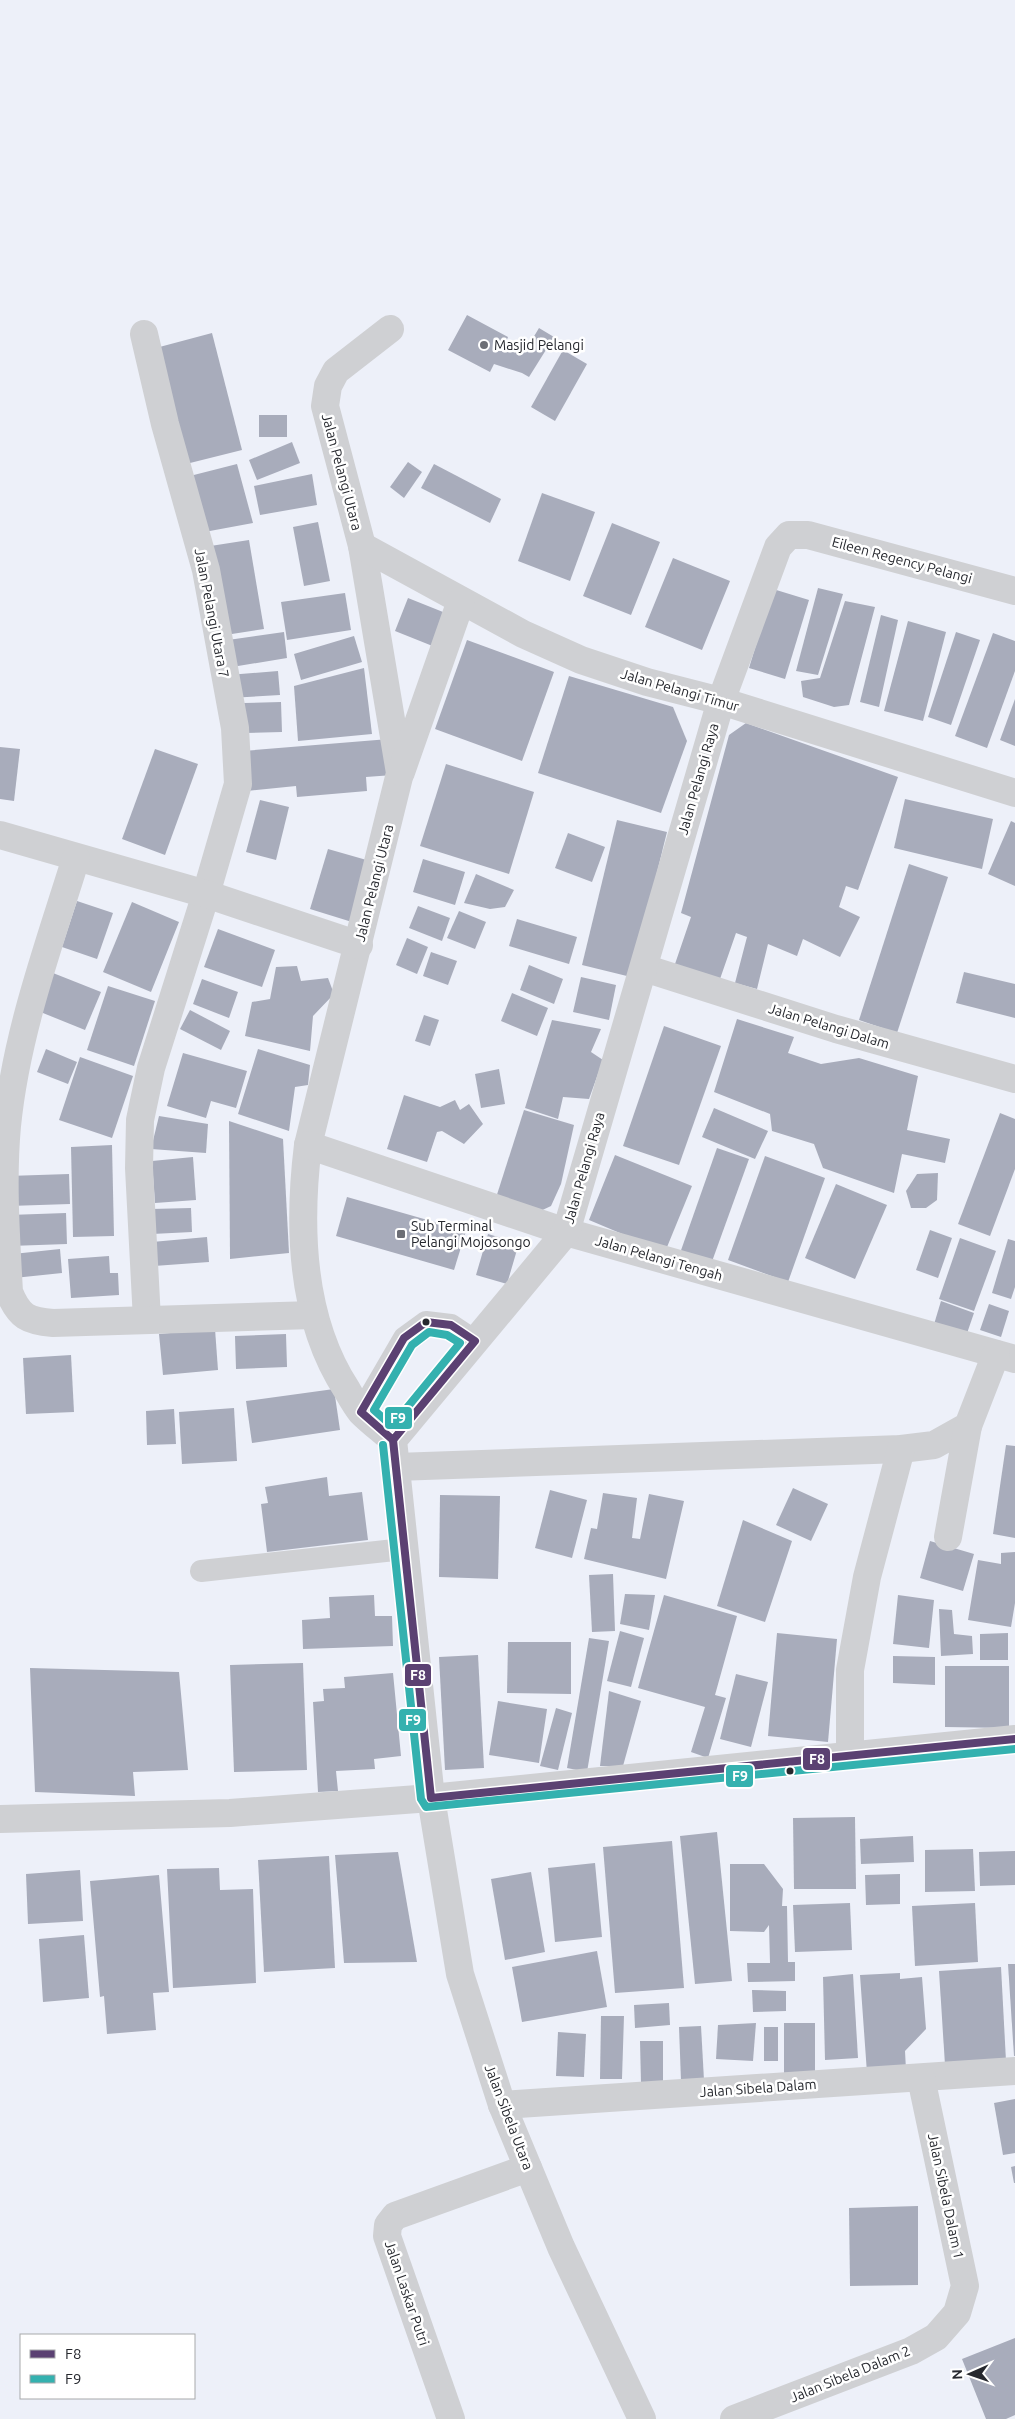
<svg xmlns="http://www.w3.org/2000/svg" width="1015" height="2419" font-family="Ubuntu,sans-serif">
	<rect width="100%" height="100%" fill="#edf0f9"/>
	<g fill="#a8acbb">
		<path d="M467 315 508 337 506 342 527 348 539 328 554 337 529 377 522 373 494 364 490 372 448 350Z"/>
		<path d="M212 333 242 450 182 465 152 349Z"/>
		<path d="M563 350 587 364 555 421 531 407Z"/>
		<rect x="259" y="415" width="28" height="22"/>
		<path d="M292 442 300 463 257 480 249 460Z"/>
		<path d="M408 462 422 472 404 498 390 487Z"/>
		<path d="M237 464 253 523 199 533 182 478Z"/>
		<path d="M434 464 501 499 490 523 421 488Z"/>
		<path d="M312 474 317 505 260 515 254 486Z"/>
		<path d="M542 493 595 512 570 581 518 561Z"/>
		<path d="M318 522 330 581 304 586 293 527Z"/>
		<path d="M612 523 660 542 631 615 583 596Z"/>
		<path d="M249 540 264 629 219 636 204 547Z"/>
		<path d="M673 558 730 581 702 650 645 627Z"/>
		<path d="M818 588 843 594 818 675 796 671Z"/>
		<path d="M773 589 809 600 785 679 749 668Z"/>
		<path d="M345 593 351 630 287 640 281 602Z"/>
		<path d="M408 598 448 614 435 647 395 631Z"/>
		<path d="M845 601 875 607 849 705 834 707 803 697 801 681 820 678Z"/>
		<path d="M881 615 898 620 879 707 860 702Z"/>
		<path d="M908 621 946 632 923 721 884 711Z"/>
		<path d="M284 632 287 658 226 668 221 641Z"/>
		<path d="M956 632 980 640 951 725 928 717Z"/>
		<path d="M993 633 1015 641V671L987 748 955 736Z"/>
		<path d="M354 636 362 662 301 680 294 654Z"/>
		<path d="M467 640 554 672 522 761 435 729Z"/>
		<path d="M364 668 372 734 298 741 294 686Z"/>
		<path d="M278 671 280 695 229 698 228 675Z"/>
		<path d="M569 676 673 707 687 741 661 813 538 773Z"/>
		<path d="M1015 699V746L1000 740Z"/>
		<path d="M281 702 282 732 245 733 244 703Z"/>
		<path d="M746 723 898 777 858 890 846 886 839 907 860 917 840 957 803 939 797 956 768 944 757 989 735 983 747 937 736 933 720 979 675 964 691 917 681 913 729 735Z"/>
		<path d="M389 739 393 775 366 777 367 791 297 797 296 786 247 791 243 751Z"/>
		<path d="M0 747 20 749 14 801 0 799Z"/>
		<path d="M155 749 198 764 165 855 122 839Z"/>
		<path d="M446 764 534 792 509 874 420 846Z"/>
		<path d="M905 799 993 819 982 869 894 848Z"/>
		<path d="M260 800 289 807 276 860 246 852Z"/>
		<path d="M617 820 667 832 631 977 582 965Z"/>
		<path d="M1011 821 1015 823V886L988 874Z"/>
		<path d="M568 833 605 847 592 882 555 868Z"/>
		<path d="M328 849 370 861 352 922 310 909Z"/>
		<path d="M423 859 465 872 455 905 413 892Z"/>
		<path d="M909 864 948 877 897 1033 859 1020Z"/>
		<path d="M476 874 514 890 505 907 490 909 464 903Z"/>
		<path d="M77 901 113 913 97 959 62 947Z"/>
		<path d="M132 902 179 922 151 992 103 972Z"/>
		<path d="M418 906 450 918 442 941 409 928Z"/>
		<path d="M459 911 486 922 475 949 447 938Z"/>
		<path d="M517 919 577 937 569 964 509 946Z"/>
		<path d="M218 929 275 950 262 987 204 967Z"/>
		<path d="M407 938 428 947 417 974 396 965Z"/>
		<path d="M431 952 457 961 448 985 423 976Z"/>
		<path d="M529 965 563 979 554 1004 520 990Z"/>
		<path d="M297 966 301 981 328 978 334 994 313 1016 310 1051 245 1036 252 1002 270 999 276 967Z"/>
		<path d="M964 972 1015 984V1018L956 1003Z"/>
		<path d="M53 973 101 992 85 1030 38 1011Z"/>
		<path d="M581 977 616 985 609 1020 573 1012Z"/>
		<path d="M202 979 238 992 229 1018 193 1004Z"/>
		<path d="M108 986 155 1001 134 1066 87 1050Z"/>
		<path d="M512 993 548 1008 537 1036 501 1021Z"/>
		<path d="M190 1010 230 1031 221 1050 180 1029Z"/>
		<path d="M424 1015 439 1020 430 1046 415 1041Z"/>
		<path d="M737 1019 794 1037 788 1053 821 1064 859 1058 918 1076 907 1130 950 1139 945 1163 902 1154 894 1193 823 1168 814 1144 772 1131 770 1114 714 1092Z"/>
		<path d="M552 1020 601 1029 591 1052 603 1060 589 1099 563 1097 558 1119 525 1108Z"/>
		<path d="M664 1026 721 1046 679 1165 623 1146Z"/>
		<path d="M46 1049 77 1062 68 1084 37 1072Z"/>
		<path d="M258 1049 310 1065 308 1085 295 1087 289 1131 238 1114Z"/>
		<path d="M183 1053 247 1071 236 1108 211 1101 206 1118 167 1106Z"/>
		<path d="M80 1057 133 1076 112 1138 59 1120Z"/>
		<path d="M499 1069 505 1104 481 1108 475 1074Z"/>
		<path d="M404 1095 440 1107 455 1100 460 1110 469 1104 483 1124 464 1144 442 1131 437 1132 427 1162 387 1149Z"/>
		<path d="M714 1108 768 1131 755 1159 702 1137Z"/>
		<path d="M524 1110 574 1125 561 1184 551 1206 534 1214 494 1204Z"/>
		<path d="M1000 1113 1015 1119V1169L990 1236 958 1224Z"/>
		<path d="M159 1116 208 1124 206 1153 151 1149Z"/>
		<path d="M229 1121 283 1139 289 1253 230 1259Z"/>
		<path d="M112 1145 114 1236 73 1237 71 1147Z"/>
		<path d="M717 1148 749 1159 710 1267 679 1256Z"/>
		<path d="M615 1155 692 1186 665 1252 589 1220Z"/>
		<path d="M765 1156 825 1178 788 1282 728 1260Z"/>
		<path d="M193 1157 196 1200 155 1203 152 1161Z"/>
		<path d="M938 1173 937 1200 926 1208H911L906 1191 917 1174Z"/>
		<path d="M69 1174 70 1204 9 1206 8 1176Z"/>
		<path d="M836 1184 887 1205 855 1279 805 1258Z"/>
		<path d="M347 1197 466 1231 454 1270 336 1236Z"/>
		<path d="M191 1208 192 1232 152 1234 151 1209Z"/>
		<path d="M66 1213 67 1244 10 1246 9 1215Z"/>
		<path d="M930 1230 952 1238 938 1278 916 1270Z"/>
		<path d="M488 1234 519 1243 507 1284 476 1275Z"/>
		<path d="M207 1237 209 1262 154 1266 152 1242Z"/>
		<path d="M960 1238 996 1251 974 1311 939 1299Z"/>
		<path d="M1008 1239 1015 1241V1287L1011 1299 992 1293Z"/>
		<path d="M60 1249 62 1273 14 1278 13 1254Z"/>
		<path d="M109 1256 110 1273H118L119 1295 71 1298 68 1259Z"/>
		<path d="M941 1301 974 1313 964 1342 932 1331Z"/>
		<path d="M989 1304 1009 1311 1001 1337 980 1330Z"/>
		<path d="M215 1329 218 1370 163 1375 159 1334Z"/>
		<path d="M286 1334 287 1367 236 1369 235 1336Z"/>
		<path d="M71 1355 74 1412 26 1414 23 1358Z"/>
		<path d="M334 1389 340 1430 252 1443 246 1401Z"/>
		<path d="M234 1408 237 1461 182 1464 179 1412Z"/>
		<path d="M174 1409 176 1444 147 1445 146 1411Z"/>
		<path d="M1006 1445 1015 1446V1538L993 1534Z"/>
		<path d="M327 1477 329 1496 362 1492 368 1540 267 1552 261 1504 268 1503 265 1487Z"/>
		<path d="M793 1488 828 1504 811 1541 776 1525Z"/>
		<path d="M550 1490 587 1500 572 1558 535 1548Z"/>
		<path d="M603 1493 637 1498 632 1538 640 1539 649 1494 684 1501 666 1579 584 1559 591 1528 597 1529Z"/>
		<path d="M440 1495 500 1496 498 1579 439 1577Z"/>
		<path d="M743 1520 792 1541 765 1622 717 1606Z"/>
		<path d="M930 1541 974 1554 963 1591 920 1578Z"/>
		<path d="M1015 1552V1603L1011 1627 968 1620 978 1560 1001 1564V1553Z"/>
		<path d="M613 1574 615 1631 592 1632 589 1575Z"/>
		<path d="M625 1594 655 1595 649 1630 620 1624Z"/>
		<path d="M374 1595 375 1616H392L393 1646 303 1649 302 1620 330 1618 329 1597Z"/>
		<path d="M664 1595 737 1616 715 1695 726 1698 708 1758 691 1752 705 1707 638 1688Z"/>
		<path d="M898 1595 934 1600 929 1648 893 1644Z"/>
		<path d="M939 1609 952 1610 954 1634 972 1636 973 1654 941 1656Z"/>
		<path d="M620 1631 644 1638 631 1687 607 1681Z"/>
		<path d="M777 1633 837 1639 828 1742 768 1736Z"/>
		<path d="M1008 1633V1660H980V1634Z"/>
		<path d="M589 1638 609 1641 587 1772 567 1768Z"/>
		<path d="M508 1642H571V1694L507 1693Z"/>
		<path d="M478 1655 484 1768 445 1770 439 1657Z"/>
		<path d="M893 1656 935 1657V1685L893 1683Z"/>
		<path d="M303 1663 307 1770 234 1772 230 1665Z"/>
		<path d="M945 1666H1009V1728L945 1727Z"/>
		<path d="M30 1668 179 1672 188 1770 133 1772 135 1796 35 1792Z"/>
		<path d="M393 1673 401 1756 374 1759 375 1769 336 1771 338 1791 318 1792 313 1702 324 1701 323 1689 345 1688 344 1677Z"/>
		<path d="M736 1674 768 1682 751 1747 720 1739Z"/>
		<path d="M609 1691 641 1701 623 1766H600Z"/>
		<path d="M498 1701 547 1709 539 1763 489 1755Z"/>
		<path d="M556 1708 572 1713 558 1770 540 1766Z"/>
		<path d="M855 1817 856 1889H794L793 1818Z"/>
		<path d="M717 1832 732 1981 695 1984 680 1836Z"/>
		<path d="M913 1836 914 1862 861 1864 860 1839Z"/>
		<path d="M672 1841 684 1988 615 1993 603 1847Z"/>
		<path d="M973 1849 975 1891 925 1892V1850Z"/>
		<path d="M1015 1851V1885L980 1886 979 1852Z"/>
		<path d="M398 1852 417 1962 344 1963 335 1855Z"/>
		<path d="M329 1856 335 1968 264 1972 258 1860Z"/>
		<path d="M595 1863 602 1937 555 1942 548 1868Z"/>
		<path d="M730 1864H764L783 1889 782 1906H787L788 1962H795V1981L748 1982 747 1963H770L769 1925 764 1932 730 1931Z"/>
		<path d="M219 1868 220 1890 253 1889 256 1983 173 1988 167 1869Z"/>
		<path d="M80 1870 83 1921 28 1924 26 1874Z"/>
		<path d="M531 1872 545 1952 505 1960 491 1879Z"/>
		<path d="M900 1874V1904L866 1905 865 1875Z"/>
		<path d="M159 1875 169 1992 153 1993 156 2030 107 2034 104 1996 100 1997 90 1881Z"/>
		<path d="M850 1903 852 1950 795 1952 793 1905Z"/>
		<path d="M975 1903 978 1962 915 1966 912 1906Z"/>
		<path d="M84 1935 89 1998 43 2002 39 1939Z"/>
		<path d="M597 1951 607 2007 522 2022 512 1967Z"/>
		<path d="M1008 1964H1015V2056H1014Z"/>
		<path d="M1001 1967 1006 2061 945 2065 939 1971Z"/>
		<path d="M900 1973V1979L922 1977 926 2029 905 2051 906 2070 867 2073 860 1975Z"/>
		<path d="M853 1974 858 2058 825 2060 823 1977Z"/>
		<path d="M752 1990 786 1991V2011L753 2012Z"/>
		<path d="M669 2003 670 2025 635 2028 634 2005Z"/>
		<path d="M601 2016H624L622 2079H600Z"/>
		<path d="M756 2023 753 2061 716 2059 718 2025Z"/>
		<rect x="784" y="2023" width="31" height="53"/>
		<path d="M701 2026 704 2080 681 2081 679 2027Z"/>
		<rect x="764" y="2027" width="14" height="34"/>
		<path d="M558 2032 586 2034 584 2077 556 2076Z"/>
		<path d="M640 2041H663V2083H641Z"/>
		<path d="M1015 2099V2153L1003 2155 994 2103Z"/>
		<path d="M1015 2166V2183H1014L1011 2167Z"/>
		<path d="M918 2206V2285L850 2286 849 2208Z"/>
		<path d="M1015 2338V2415L1006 2419H986L962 2359Z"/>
	</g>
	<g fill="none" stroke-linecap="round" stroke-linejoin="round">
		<g stroke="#cfd0d3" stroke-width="22">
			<path d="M361 1412 404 1338 426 1322 451 1325 475 1341"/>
			<path d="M201 1571 404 1549"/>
		</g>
		<g stroke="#cfd0d3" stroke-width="28">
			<path d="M390 329 336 371 328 386 325 406 362 546 400 773 308 1145C298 1226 301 1320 347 1390 351 1397 356 1406 361 1412 371 1422 383 1431 393 1440"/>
			<path d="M144 334 165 424 206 570 235 728 238 784 206 894 151 1068 140 1120 139 1168 147 1320"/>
			<path d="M362 546 523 634 581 660 647 682 721 701 1015 793"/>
			<path d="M401 772 461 601"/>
			<path d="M0 835 206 894 359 945"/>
			<path d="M76 858C49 945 16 1034 7 1126 2 1181 6 1237 9 1292 19 1317 28 1321 53 1323L314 1315"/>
			<path d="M644 968 836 1029 1015 1079"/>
			<path d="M308 1145 566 1232 1015 1359"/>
			<path d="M396 1467 901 1449 934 1445 968 1426 996 1354"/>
			<path d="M948 1537 968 1426"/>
			<path d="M850 1755V1670L867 1577 901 1449"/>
			<path d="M502 2105 1015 2071"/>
			<path d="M451 2419 387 2236 388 2225 395 2216 528 2168"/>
			<path d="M642 2419 561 2247 502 2105 460 1974 431 1798 393 1440 566 1232 721 701 778 547 789 535H808L1015 591"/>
			<path d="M734 2419 911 2351 936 2337 957 2313 965 2286 921 2078"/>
		</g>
		<path stroke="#cfd0d3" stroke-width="28" d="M0 1819 230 1813 431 1798 1015 1739"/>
		<defs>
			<g id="bus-1">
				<path d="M426 1322 451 1325 475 1341 393 1440 361 1412 404 1338Z"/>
				<path d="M393 1440 431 1798 1015 1739"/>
			</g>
			<g id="bus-2">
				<path d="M429 1332 447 1335 460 1343 392 1426 374 1410 412 1345Z"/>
				<path d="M383 1445 421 1799 426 1807 1015 1749"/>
			</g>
		</defs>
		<use href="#bus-1" stroke="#fff" stroke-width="11"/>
		<use href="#bus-2" stroke="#fff" stroke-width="11"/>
		<use href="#bus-1" stroke="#5b4172" stroke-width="8"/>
		<use href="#bus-2" stroke="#34b1af" stroke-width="8"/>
	</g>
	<g fill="#6c6e75" stroke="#fff" stroke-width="2">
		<circle cx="484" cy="345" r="5"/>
		<rect x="396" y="1229" width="10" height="10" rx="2.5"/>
	</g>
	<g fill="#26282e" stroke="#fff" stroke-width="2">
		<circle cx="426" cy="1322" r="4.5"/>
		<circle cx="790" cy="1771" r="4.5"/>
	</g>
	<g text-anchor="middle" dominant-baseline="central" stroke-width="5" stroke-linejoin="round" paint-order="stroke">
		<g font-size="14" fill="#26282e" stroke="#fff" text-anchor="start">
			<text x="494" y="345">Masjid Pelangi</text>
			<text x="411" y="1226">Sub Terminal<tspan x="411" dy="16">Pelangi Mojosongo</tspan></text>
		</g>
		<g font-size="14" fill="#26282e" stroke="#fff">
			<text transform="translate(342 472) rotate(75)">Jalan Pelangi Utara</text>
			<text transform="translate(902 560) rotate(15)">Eileen Regency Pelangi</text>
			<text transform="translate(212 613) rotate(79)">Jalan Pelangi Utara 7</text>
			<text transform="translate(680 690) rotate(16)">Jalan Pelangi Timur</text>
			<text transform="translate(698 779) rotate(-74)">Jalan Pelangi Raya</text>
			<text transform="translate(374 883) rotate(-76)">Jalan Pelangi Utara</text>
			<text transform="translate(829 1026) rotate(17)">Jalan Pelangi Dalam</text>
			<text transform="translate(584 1168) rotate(-74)">Jalan Pelangi Raya</text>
			<text transform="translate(659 1258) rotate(16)">Jalan Pelangi Tengah</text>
			<text transform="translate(758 2088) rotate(-4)">Jalan Sibela Dalam</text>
			<text transform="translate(509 2117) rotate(69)">Jalan Sibela Utara</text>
			<text transform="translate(946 2196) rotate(78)">Jalan Sibela Dalam 1</text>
			<text transform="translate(407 2293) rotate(71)">Jalan Laskar Putri</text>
			<text transform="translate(850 2374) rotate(-22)">Jalan Sibela Dalam 2</text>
		</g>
	</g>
	<g stroke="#fff" stroke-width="2">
		<rect x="384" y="1406" width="29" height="24" rx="5" fill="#34b1af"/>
		<rect x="404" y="1663" width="28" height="24" rx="5" fill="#5b4172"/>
		<rect x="398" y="1708" width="29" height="24" rx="5" fill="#34b1af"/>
		<rect x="802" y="1747" width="29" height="24" rx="5" fill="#5b4172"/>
		<rect x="725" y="1764" width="29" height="24" rx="5" fill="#34b1af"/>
	</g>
	<g font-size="14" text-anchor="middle" font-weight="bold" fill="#fff">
		<text x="398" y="1423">F9</text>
		<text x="418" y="1680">F8</text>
		<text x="413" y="1725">F9</text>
		<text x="817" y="1764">F8</text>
		<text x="740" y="1781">F9</text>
	</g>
	<rect x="20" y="2334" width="175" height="65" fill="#ffffff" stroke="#a8a9ab"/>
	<rect x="30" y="2350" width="25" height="8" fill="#5b4172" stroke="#a8a9ab"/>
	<text x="65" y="2359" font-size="15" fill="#26282e">F8</text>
	<rect x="30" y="2375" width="25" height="8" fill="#34b1af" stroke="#a8a9ab"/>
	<text x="65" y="2384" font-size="15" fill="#26282e">F9</text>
	<g transform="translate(970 2374) rotate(268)" stroke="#ffffff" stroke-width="4" paint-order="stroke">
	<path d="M0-4L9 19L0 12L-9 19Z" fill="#26282e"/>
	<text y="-8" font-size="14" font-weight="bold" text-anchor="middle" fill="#26282e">N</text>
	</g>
</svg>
